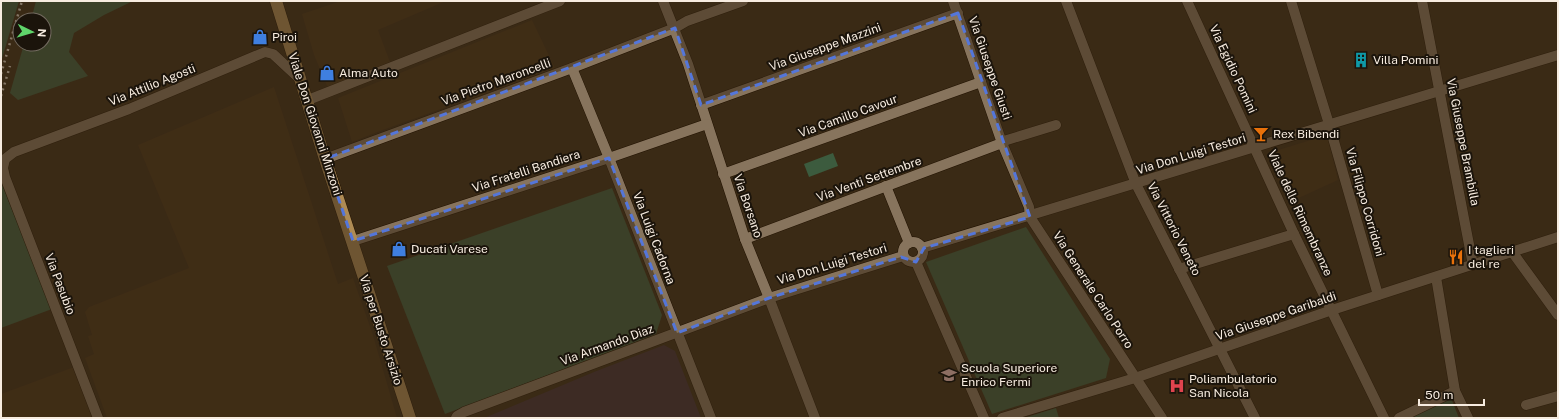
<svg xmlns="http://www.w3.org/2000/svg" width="1559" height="419" font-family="'Public Sans',sans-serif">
	<rect width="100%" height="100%" fill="#3a2a15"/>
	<path fill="#412e36" d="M664 345 675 351 701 418H484L594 372Z"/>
	<g fill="#463116">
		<path d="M341 1H446L378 30 390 62 335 86H327L314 55 302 14Z"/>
		<path d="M532 20 555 68 380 131 352 142 338 98Z"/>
		<path d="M274 87 338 284 353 278 373 335 397 418H107L85 358 94 354 88 336 92 335 85 312 89 307 189 268 138 145Z"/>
		<path d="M1327 135 1338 180 1290 202 1271 166 1275 151Z"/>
		<path d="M74 367 94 418H1V394Z"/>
	</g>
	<g fill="#3c5b3e">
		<path d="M1 1H19L1 62Z"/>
		<path d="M36 1H133L104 15 74 33 69 52 88 76 18 100 10 93 24 44H44V20H31Z"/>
		<path d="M833 153 838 166 809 177 804 164Z"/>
		<path d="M1 182 52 309 1 328Z"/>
		<path d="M612 188 662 315 656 334 445 414 387 266Z"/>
		<path d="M1026 227 1110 359 1106 378 992 414 926 262Z"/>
		<path d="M1451 398 1459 418H1411Z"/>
		<path d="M1056 408 1059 418H1024Z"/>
	</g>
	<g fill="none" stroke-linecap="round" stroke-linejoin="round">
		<defs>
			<g id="minor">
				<path d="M663 1 688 64 745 239 769 298 815 418"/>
				<path d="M953 1 1002 143 1029 207 1030 217 1162 418"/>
				<path d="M1066 1 1136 184 1255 418"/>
				<path d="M1187 1 1294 234 1384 418"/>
				<path d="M1291 1 1329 124 1378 295"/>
				<path d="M1422 1 1473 265"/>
				<path d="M572 68 609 158 711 418"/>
				<path d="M308 100 560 1"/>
				<path d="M701 105 958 13"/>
				<path d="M325 159 572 68 675 28 687 21 743 1"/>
				<path d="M723 174 981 82"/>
				<path d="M886 186 909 243"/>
				<path d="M745 239 1002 143 1007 140 1056 125"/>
				<path d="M353 241 609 158 707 124"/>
				<circle cx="913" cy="252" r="10"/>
				<path d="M922 248 1558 55"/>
				<path d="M1513 253 1558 315"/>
				<path d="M916 262 984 418"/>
				<path d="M1179 269 1294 234"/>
				<path d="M1436 277 1455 391 1468 418"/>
				<path d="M1526 405 1558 396"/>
				<path d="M98 418 5 177 3 168 5 159 14 152 129 109 265 52 273 54 301 80"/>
				<path d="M456 418 457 416 464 412 769 298 903 256"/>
				<path d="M1002 418 1135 378 1332 310 1558 237"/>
				<path d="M1399 418 1455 391"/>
			</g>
			<path id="major" d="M276 1 325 159 410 418"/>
		</defs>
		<use href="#minor" stroke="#211201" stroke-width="11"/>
		<use href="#major" stroke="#211201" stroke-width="13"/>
		<use href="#minor" stroke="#87745d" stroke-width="10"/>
		<use href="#major" stroke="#ae8b54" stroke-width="12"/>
		<g stroke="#ded2c5" stroke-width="2.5" stroke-dasharray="2 4" stroke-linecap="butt">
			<path d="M1 74 22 1"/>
			<path d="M1 96 10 66"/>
		</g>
	</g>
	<path d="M0 0H1559V419H0ZM958 13 1030 217 924 248 916 262 901 257 769 298 677 333 609 158 353 241 325 159 675 28 701 105Z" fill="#3a2a15" fill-opacity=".55" fill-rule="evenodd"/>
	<path fill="none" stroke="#5476da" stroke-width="3" stroke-dasharray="8 5" stroke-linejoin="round" d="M958 13 1030 217 924 248 916 262 901 257 769 298 677 333 609 158 353 241 325 159 675 28 701 105Z"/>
	<defs>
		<symbol id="shop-bare" viewBox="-9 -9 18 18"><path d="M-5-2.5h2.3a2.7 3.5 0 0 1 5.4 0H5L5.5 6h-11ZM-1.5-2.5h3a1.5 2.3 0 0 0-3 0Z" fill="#3f7fe0" stroke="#1b140b" stroke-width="2.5" paint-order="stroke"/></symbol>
		<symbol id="building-bare" viewBox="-9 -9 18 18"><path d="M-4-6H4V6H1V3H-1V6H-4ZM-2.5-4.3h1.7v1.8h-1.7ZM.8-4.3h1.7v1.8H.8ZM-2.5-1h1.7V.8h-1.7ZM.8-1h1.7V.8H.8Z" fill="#0f9aa8" stroke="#1b140b" stroke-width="2.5" paint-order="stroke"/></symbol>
		<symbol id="bar-bare" viewBox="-9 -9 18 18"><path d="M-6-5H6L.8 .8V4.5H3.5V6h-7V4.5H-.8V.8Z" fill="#e8710a" stroke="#1b140b" stroke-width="2.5" paint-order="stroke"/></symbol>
		<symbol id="restaurant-bare" viewBox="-9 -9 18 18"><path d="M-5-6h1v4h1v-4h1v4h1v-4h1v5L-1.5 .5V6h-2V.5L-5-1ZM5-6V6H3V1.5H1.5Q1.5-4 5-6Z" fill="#e8710a" stroke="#1b140b" stroke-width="2.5" paint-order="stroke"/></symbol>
		<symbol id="school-bare" viewBox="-9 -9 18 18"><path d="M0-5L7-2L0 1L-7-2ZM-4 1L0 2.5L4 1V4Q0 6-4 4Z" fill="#8d6e63" stroke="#1b140b" stroke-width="2.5" paint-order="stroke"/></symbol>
		<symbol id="hospital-bare" viewBox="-9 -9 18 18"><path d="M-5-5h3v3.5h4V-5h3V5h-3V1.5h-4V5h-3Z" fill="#e0444e" stroke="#1b140b" stroke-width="2.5" paint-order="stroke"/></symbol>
	</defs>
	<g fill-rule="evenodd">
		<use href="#shop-bare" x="249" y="26" width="22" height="22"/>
		<use href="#building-bare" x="1350" y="49" width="22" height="22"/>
		<use href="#shop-bare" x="316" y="62" width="22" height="22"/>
		<use href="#bar-bare" x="1250" y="123" width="22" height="22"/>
		<use href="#shop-bare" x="388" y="238" width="22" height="22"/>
		<use href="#restaurant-bare" x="1445" y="246" width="22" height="22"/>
		<use href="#school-bare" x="938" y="364" width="22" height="22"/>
		<use href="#hospital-bare" x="1166" y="375" width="22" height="22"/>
	</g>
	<g text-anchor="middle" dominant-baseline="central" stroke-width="4" stroke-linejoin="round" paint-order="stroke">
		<g font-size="12" fill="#f7ece0" stroke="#1b140b" text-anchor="start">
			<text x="272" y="37">Piroi</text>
			<text x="1373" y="60">Villa Pomini</text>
			<text x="339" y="73">Alma Auto</text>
			<text x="1273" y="134">Rex Bibendi</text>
			<text x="411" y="249">Ducati Varese</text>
			<text x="1468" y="250">I taglieri<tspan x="1468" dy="14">del re</tspan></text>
			<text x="961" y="368">Scuola Superiore<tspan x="961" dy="14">Enrico Fermi</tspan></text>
			<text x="1189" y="379">Poliambulatorio<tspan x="1189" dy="14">San Nicola</tspan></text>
		</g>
		<g font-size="12" fill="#f7ece0" stroke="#1b140b">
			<text transform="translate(825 47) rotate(-20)">Via Giuseppe Mazzini</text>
			<text transform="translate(990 68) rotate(71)">Via Giuseppe Giusti</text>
			<text transform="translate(1233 69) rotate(65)">Via Egidio Pomini</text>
			<text transform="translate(496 82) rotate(-20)">Via Pietro Maroncelli</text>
			<text transform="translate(152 85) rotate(-22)">Via Attilio Agosti</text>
			<text transform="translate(848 116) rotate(-20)">Via Camillo Cavour</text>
			<text transform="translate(315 124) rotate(72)">Viale Don Giovanni Minzoni</text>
			<text transform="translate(1463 142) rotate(79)">Via Giuseppe Brambilla</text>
			<text transform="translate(1191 154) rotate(-17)">Via Don Luigi Testori</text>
			<text transform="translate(526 171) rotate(-18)">Via Fratelli Bandiera</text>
			<text transform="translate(869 179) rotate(-20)">Via Venti Settembre</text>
			<text transform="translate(1365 202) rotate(74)">Via Filippo Corridoni</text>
			<text transform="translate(748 206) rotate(71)">Via Borsano</text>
			<text transform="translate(1300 213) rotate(65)">Viale delle Rimembranze</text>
			<text transform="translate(1174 229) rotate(63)">Via Vittorio Veneto</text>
			<text transform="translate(654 238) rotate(69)">Via Luigi Cadorna</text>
			<text transform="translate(832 264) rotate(-17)">Via Don Luigi Testori</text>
			<text transform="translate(60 284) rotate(69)">Via Pasubio</text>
			<text transform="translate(1093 290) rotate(57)">Via Generale Carlo Porro</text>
			<text transform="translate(1276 316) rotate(-19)">Via Giuseppe Garibaldi</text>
			<text transform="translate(381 330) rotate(72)">Via per Busto Arsizio</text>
			<text transform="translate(607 345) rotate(-20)">Via Armando Diaz</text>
		</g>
	</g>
	<rect width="1559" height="419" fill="none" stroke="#f7ece0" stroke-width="4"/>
	<g transform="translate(32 32) rotate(95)"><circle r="19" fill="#1b140b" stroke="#736a60"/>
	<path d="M0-3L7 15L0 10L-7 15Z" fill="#60d56b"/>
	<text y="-6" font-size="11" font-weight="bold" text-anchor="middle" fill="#f7ece0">N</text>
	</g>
	<path d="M1419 399v6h65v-6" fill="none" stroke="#f7ece0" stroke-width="2"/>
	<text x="1425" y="399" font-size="12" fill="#f7ece0" stroke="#1b140b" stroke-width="3" paint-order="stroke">50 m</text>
</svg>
